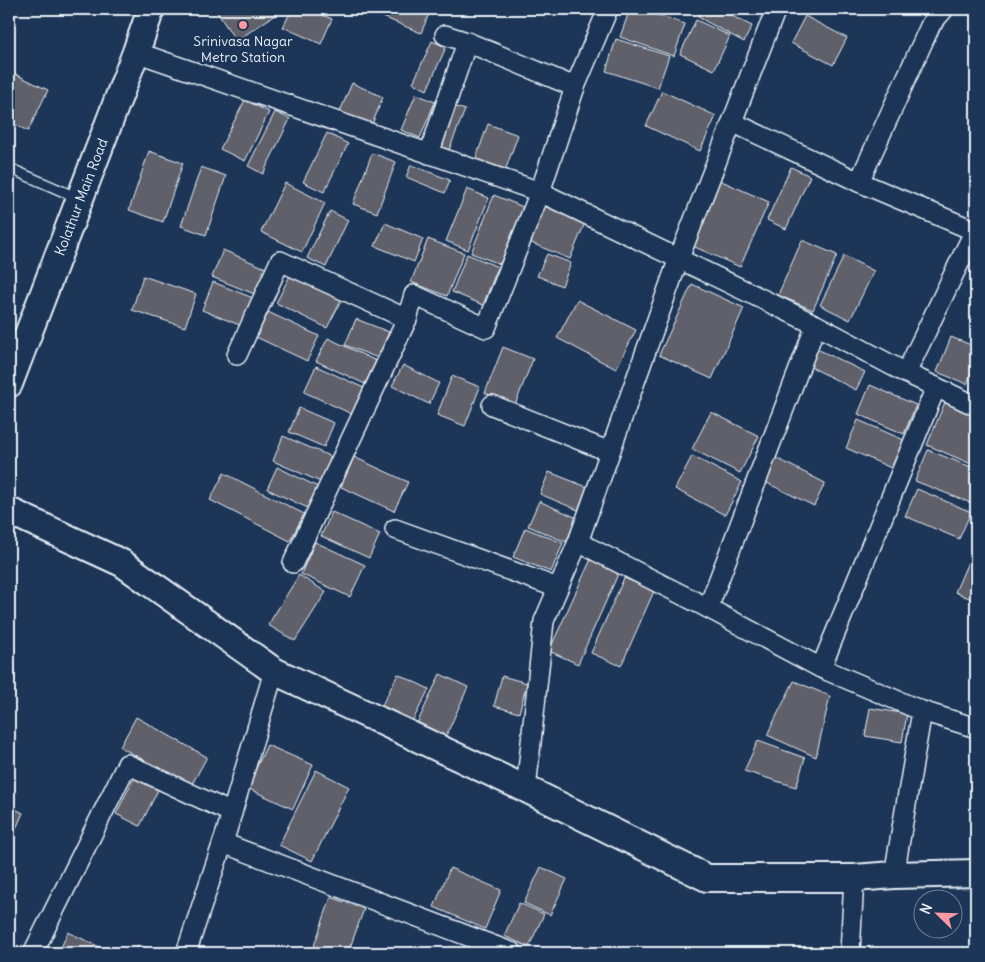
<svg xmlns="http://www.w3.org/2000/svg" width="985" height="962" font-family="Delius,sans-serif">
	<rect width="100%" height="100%" fill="#1d3557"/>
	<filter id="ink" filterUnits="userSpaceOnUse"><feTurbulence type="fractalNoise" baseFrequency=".02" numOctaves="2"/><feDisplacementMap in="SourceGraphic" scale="10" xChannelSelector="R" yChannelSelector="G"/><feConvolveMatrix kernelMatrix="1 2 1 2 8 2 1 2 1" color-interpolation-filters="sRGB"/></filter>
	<g filter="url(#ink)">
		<g fill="#61616b" stroke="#e8f1f8">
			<path d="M215 9H284L236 41Z"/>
			<path d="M292 9H308L332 19 321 44 283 27Z"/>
			<path d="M364 9H431L421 33Z"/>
			<path d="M630 9H640L685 24 674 56 620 37Z"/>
			<path d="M679 9H695L693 14Z"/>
			<path d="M702 9H718L752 26 744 42 698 17Z"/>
			<path d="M805 16 847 38 833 65 791 43Z"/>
			<path d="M696 20 730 36 714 70 680 54Z"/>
			<path d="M616 39 669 56 658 88 606 71Z"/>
			<path d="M432 41 446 47 427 90 413 83Z"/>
			<path d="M9 71 48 90 28 131 9 122Z"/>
			<path d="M352 83 383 97 371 127 339 114Z"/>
			<path d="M662 91 716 116 700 151 646 126Z"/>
			<path d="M416 94 435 102 420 138 401 130Z"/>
			<path d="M245 100 269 112 245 161 220 149Z"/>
			<path d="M451 105 465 110 449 150 435 145Z"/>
			<path d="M275 112 290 119 263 174 248 166Z"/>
			<path d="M488 124 518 135 505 171 475 161Z"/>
			<path d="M327 133 348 144 324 192 303 182Z"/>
			<path d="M149 151 183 163 163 222 129 210Z"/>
			<path d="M372 153 396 162 377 213 353 204Z"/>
			<path d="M411 165 450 180 445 193 406 177Z"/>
			<path d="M201 167 226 176 206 235 181 226Z"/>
			<path d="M791 167 810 176 786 229 767 220Z"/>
			<path d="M717 179 769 202 740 267 688 244Z"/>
			<path d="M285 183 325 203 302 252 261 232Z"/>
			<path d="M467 189 489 198 468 250 446 241Z"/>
			<path d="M494 195 523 207 500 264 471 253Z"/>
			<path d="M544 206 585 223 570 259 529 242Z"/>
			<path d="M330 211 348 220 326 267 307 258Z"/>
			<path d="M385 223 423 239 414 262 375 246Z"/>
			<path d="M428 239 464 253 447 296 411 282Z"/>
			<path d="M802 240 837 255 813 310 778 295Z"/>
			<path d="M223 250 268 269 257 295 212 277Z"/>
			<path d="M467 254 498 267 483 305 452 292Z"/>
			<path d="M547 254 571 263 562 286 537 276Z"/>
			<path d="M844 256 874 271 850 320 820 305Z"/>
			<path d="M291 274 342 299 327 328 276 303Z"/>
			<path d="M143 276 196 294 185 327 132 310Z"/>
			<path d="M213 282 253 298 242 326 202 310Z"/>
			<path d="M692 284 744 308 712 379 659 355Z"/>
			<path d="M577 300 636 330 616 369 557 338Z"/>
			<path d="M268 312 319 336 307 361 256 337Z"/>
			<path d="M356 319 389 332 378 358 345 345Z"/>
			<path d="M951 337 976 347V361L967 384 937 372Z"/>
			<path d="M328 338 376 361 365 384 316 361Z"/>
			<path d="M503 347 533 359 515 405 485 393Z"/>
			<path d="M817 349 865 372 856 390 809 366Z"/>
			<path d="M403 365 439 383 429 404 392 386Z"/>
			<path d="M316 366 366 389 354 415 304 392Z"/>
			<path d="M452 376 480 387 465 426 437 415Z"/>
			<path d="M870 385 916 405 904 434 858 414Z"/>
			<path d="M945 402 976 415V466L927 445Z"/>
			<path d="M299 408 334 423 324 447 289 432Z"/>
			<path d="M711 412 759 436 740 473 692 449Z"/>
			<path d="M858 420 904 440 891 468 846 448Z"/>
			<path d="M283 436 334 458 323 483 273 461Z"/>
			<path d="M928 450 976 469V505L915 481Z"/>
			<path d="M692 456 742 482 725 515 675 489Z"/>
			<path d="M354 457 408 482 394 511 341 487Z"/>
			<path d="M776 458 825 483 814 506 765 482Z"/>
			<path d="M277 467 320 488 310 509 267 489Z"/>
			<path d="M549 472 587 487 578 510 540 494Z"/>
			<path d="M224 473 304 514 290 541 210 500Z"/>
			<path d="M917 489 971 512 959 539 905 516Z"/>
			<path d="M539 501 577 518 566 542 528 526Z"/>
			<path d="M332 512 380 534 369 558 321 536Z"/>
			<path d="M525 528 563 543 551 572 513 557Z"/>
			<path d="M315 542 365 565 350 597 301 574Z"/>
			<path d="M591 559 619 572 578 664 549 651Z"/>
			<path d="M968 562 976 566V601L955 592Z"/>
			<path d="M299 575 326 592 295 641 268 625Z"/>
			<path d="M624 578 654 591 621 666 591 653Z"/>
			<path d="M398 674 429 689 412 722 381 707Z"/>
			<path d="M440 674 468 687 445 738 416 726Z"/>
			<path d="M502 676 527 683 519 713 494 706Z"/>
			<path d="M794 681 830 696 816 757 767 735Z"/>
			<path d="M870 708 907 714 902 742 865 736Z"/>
			<path d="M136 717 207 757 191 786 120 747Z"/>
			<path d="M758 741 805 758 796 787 744 771Z"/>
			<path d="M267 745 313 765 293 809 247 788Z"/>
			<path d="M316 770 349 787 312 861 279 845Z"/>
			<path d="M134 778 158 790 140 826 116 814Z"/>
			<path d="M9 806 23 813 10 842H9Z"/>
			<path d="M541 867 567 879 550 915 524 903Z"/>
			<path d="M450 868 501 890 485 929 434 907Z"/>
			<path d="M331 897 364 909 348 953H334L314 946Z"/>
			<path d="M519 903 544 914 529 947 504 936Z"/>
			<path d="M68 932 106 950 104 953H62L59 952Z"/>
			<path d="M138 945 158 953H135Z"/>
		</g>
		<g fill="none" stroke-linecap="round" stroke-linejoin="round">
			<defs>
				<path id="lane" d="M9 168 78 198"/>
				<g id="street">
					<path d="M445 35 467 42 575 87"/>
					<path d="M136 52 540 192 816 325 906 373 976 406"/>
					<path d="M732 122 859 182 975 231"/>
					<path d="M429 154 467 42"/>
					<path d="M859 182 931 24 944 9"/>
					<path d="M237 355 280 261 407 319"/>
					<path d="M906 373 976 228"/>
					<path d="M492 405 610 452"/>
					<path d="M395 529 558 588"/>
					<path d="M578 542 708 608 821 668 922 711 976 728"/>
					<path d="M293 563 407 319 414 295 486 328 540 192 575 87 608 9"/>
					<path d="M708 608 816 325"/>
					<path d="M821 668 936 387"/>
					<path d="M526 789 544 621 578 542 679 258 776 9"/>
					<path d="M223 843 513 953"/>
					<path d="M894 875 922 711"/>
					<path d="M33 953 127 764 232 813"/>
					<path d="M186 953 226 833 274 671"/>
					<path d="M850 953 854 878"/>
				</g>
				<g id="secondary">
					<path d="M9 384 136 52 151 9"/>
					<path d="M9 511 122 563 274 671 526 789 707 878H854L894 875 976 873"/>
				</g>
			</defs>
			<use href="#lane" stroke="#e8f1f8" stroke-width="12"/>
			<use href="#street" stroke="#e8f1f8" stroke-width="22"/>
			<use href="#secondary" stroke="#e8f1f8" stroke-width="30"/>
			<use href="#lane" stroke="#1d3557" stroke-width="9"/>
			<use href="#street" stroke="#1d3557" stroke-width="19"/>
			<use href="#secondary" stroke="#1d3557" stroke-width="26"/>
		</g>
	</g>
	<circle fill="#ff9aa2" stroke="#1d3557" stroke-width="2" cx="243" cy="25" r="5"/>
	<g text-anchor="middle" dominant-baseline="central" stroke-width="5" stroke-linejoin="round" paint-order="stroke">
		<g font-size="14" fill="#e8f1f8" stroke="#1d3557">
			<text x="243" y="41">Srinivasa Nagar<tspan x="243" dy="16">Metro Station</tspan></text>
		</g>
		<g font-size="14" fill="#e8f1f8" stroke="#1d3557">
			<text transform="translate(81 197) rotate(-69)">Kolathur Main Road</text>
		</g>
	</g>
	<rect width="985" height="962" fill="none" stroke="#1d3557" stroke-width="30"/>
	<rect x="15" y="15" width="955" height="932" fill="none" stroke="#e8f1f8" stroke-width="2" filter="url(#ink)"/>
	<g transform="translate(938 914) rotate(293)"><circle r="24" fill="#1d3557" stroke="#6e8097"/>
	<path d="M0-4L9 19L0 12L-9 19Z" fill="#ff9aa2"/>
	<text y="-8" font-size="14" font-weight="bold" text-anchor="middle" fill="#e8f1f8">N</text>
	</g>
</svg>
